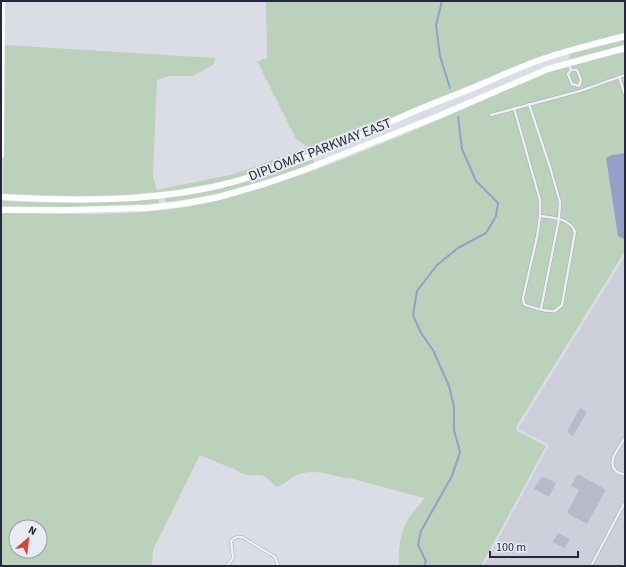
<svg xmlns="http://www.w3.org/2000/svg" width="626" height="567" font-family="'Source Sans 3',sans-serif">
	<rect width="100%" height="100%" fill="#dbdde6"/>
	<path fill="#cdcfdb" d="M625 256V566H484L549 445 518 429Z"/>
	<g fill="#bcd1bc" fill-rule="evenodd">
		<path d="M266 1H625V33L567 48 535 58 405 112 323 148 250 174 224 181 177 190 127 195 73 196 3 194 5 45 216 58 213 65 193 76H169L157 80 153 176 157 190 234 174 308 147 296 139 257 61H260L262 59H267Z"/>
		<path d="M625 40V45L570 59 569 54Z"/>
		<path d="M625 52V153L612 155 621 239H625V251L516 427 517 431 546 446 481 566H399C398 549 400 532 409 518 413 510 421 505 424 498L349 478H344C328 474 311 468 295 476 289 479 284 485 277 487 272 484 268 478 264 476 254 473 246 478 238 471L200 455 153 550 152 566H1V258L2 213C72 214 152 218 220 200 298 180 373 148 447 116 481 101 514 84 549 72 574 64 600 58 625 52ZM16 527H40V551H16Z"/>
		<path d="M313 159 314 163C266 181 216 197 165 202V198C216 193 264 176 313 159Z"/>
		<path d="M158 199 159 203 147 204 70 207 3 206V201C55 203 107 204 158 199Z"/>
	</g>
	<path fill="#94a0c8" d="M625 153V240L618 236 606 158 612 155Z"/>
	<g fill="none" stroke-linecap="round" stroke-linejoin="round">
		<g stroke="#94a0c8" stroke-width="2">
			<path d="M442 1 436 25 440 56 450 88"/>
			<path d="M424 566 426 561 418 545 421 531 452 476 460 452 454 430V407L449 386 433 350 421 333 413 315 417 291 437 265 458 248 486 233 496 216 498 203 476 181 462 149 458 117"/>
		</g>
	</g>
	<g fill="#b8bac9">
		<path d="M580 408 587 412 573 436 567 432Z"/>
		<path d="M578 474 606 490 587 524 567 513 579 490 571 486Z"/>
		<path d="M542 476 556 483 549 497 534 489Z"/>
		<path d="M558 533 570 539 565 548 553 542Z"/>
	</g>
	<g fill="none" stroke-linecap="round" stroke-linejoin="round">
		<defs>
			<g id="lane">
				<path d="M568 63 571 70 568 74 572 84 579 86 581 80 577 70H571"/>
				<path d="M619 77 625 95"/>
				<path d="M529 104 550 167 560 202 559 219 541 309"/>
				<path d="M514 108 540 200V216L537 237 523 298 524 304C529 307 548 312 554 311 557 310 560 307 562 305L575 232C570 218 553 218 540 216"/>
				<path d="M491 115 580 91 625 75"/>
				<path d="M625 438C620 446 606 462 616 471 618 473 622 474 625 475"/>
				<path d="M227 566 233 558 231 541C234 537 237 536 242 537L275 557 278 566"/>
				<path d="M591 566 625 502"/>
				<path d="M622 566V565H625"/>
			</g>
		</defs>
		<use href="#lane" stroke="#a4a6b3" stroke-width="3.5"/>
		<use href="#lane" stroke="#eeeef5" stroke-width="2.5"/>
		<g stroke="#fff" stroke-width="6">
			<path d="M1 155 2 1"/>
			<path d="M1 197C71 201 144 202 213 187 280 172 344 143 406 115 428 105 451 97 473 88 494 79 515 69 537 61 565 51 595 44 625 36"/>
			<path d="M1 210H69L147 208 182 204 219 197 267 183 304 170 441 115 548 69 625 48"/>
		</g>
	</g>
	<g text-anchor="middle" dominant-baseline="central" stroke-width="4" stroke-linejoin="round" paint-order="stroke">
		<g font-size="14" fill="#25273d" stroke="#eaecf4">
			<text transform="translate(320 150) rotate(-21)">DIPLOMAT PARKWAY EAST</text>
		</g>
	</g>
	<rect width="626" height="567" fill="none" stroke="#25273d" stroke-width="4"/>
	<g transform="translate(28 539) rotate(28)"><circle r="19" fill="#eaecf4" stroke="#9b9dab"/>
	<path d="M0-3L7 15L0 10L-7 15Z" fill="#d34939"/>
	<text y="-6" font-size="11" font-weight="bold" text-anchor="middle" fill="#25273d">N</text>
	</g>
	<path d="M490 551v6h88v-6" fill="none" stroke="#25273d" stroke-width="2"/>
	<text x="496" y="551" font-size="12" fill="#25273d" stroke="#eaecf4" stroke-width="3" paint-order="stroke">100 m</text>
</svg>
